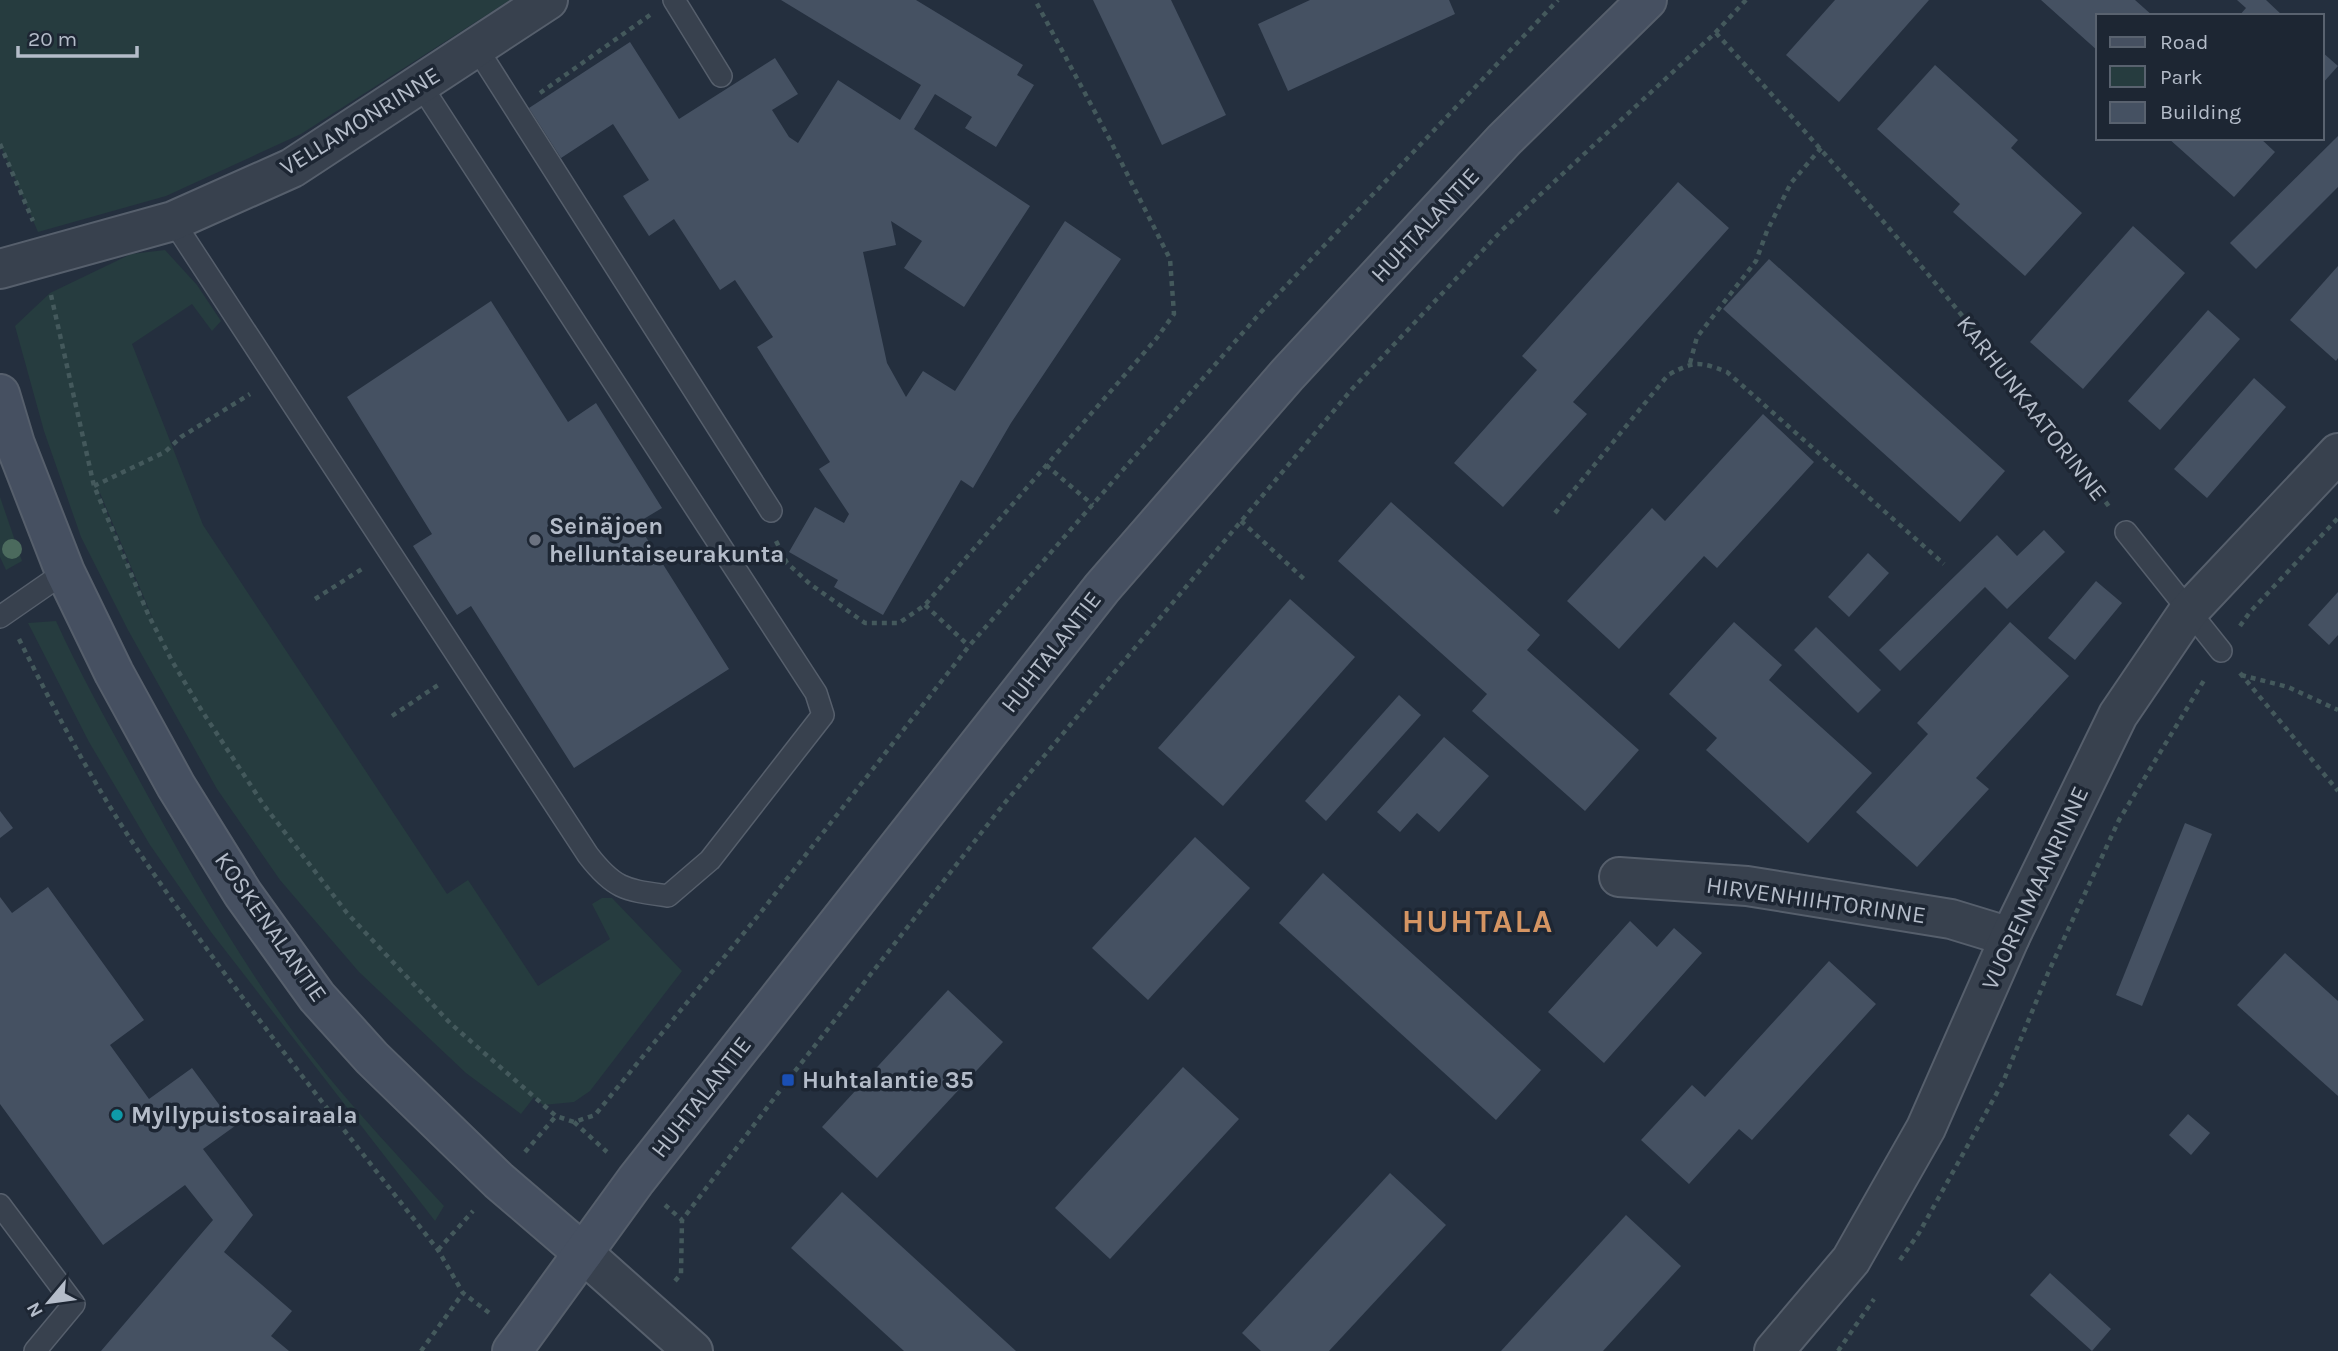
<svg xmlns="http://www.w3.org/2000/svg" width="2338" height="1351" font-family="Karla,sans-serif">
	<rect width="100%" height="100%" fill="#242f3e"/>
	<g fill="#263c3f" fill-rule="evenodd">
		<path d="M0 0H510L301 134 166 196 38 232 0 144Z"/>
		<path d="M165 250 197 285 221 321 212 331 192 304 132 344 203 525 447 894 468 880 538 986 610 939 592 904 602 898H612L682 971 590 1091 574 1102 543 1105 534 1097 521 1114 466 1073 359 972 280 880 217 789 128 630 81 537 44 431 15 326 50 293 131 254ZM99 493H100L156 626 127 563Z"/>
		<path d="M0 497 22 561 6 570 0 557Z"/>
		<path d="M56 621C80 674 109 725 137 776 181 857 226 937 279 1012 327 1081 387 1144 444 1206L435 1221 211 932 150 845 89 742 28 623Z"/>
	</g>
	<g fill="#455162">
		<path d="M781 0H916L1023 65 1017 75 1034 85 996 147 965 128 972 117 935 94 914 129 1030 206 964 307 904 268 922 241 891 221 896 245 863 252 887 363 906 397 923 371 955 391 1065 221 1121 259 1011 423 973 488 961 480 883 615 834 587 838 580 789 552 815 507 844 523 849 514 819 469 830 462 757 347 773 337 735 280 720 290 674 219 649 236 623 196 649 180 613 124 561 158 529 108 630 42 679 119 775 58 798 94 772 110 789 137 798 143 838 80 900 120 921 85Z"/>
		<path d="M1093 0H1171L1226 115 1162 145Z"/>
		<path d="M1310 0H1449L1455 14 1288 91 1258 24Z"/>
		<path d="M1835 0H1929L1839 102 1786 55Z"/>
		<path d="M2041 0H2135L2153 16H2098V51Z"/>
		<path d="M2237 0H2266L2283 16H2239L2246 8Z"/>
		<path d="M2322 52 2338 66 2322 84Z"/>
		<path d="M1935 65 2018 140 2011 148 2082 213 2025 276 1953 212 1960 204 1877 129Z"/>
		<path d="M2338 136V187L2256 269 2230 243Z"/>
		<path d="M2168 138H2260L2275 152 2234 197Z"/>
		<path d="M1678 182 1729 228 1573 402 1587 414 1503 507 1454 463 1537 370 1522 356Z"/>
		<path d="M2133 226 2185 273 2083 389 2030 342Z"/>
		<path d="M1769 259 2005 471 1960 522 1723 309Z"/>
		<path d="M2338 266V358L2336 361 2290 320Z"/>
		<path d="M491 301 568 422 596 403 662 508 637 523 729 669 574 768 471 606 457 615 413 546 432 534 347 397Z"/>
		<path d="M2208 310 2240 339 2160 430 2128 401Z"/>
		<path d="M2254 378 2286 407 2207 498 2174 469Z"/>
		<path d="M1763 414 1814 462 1717 568 1704 556 1619 649 1567 601 1652 508 1665 521Z"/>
		<path d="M1391 502 1540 635 1527 650 1639 750 1585 811 1472 711 1487 694 1338 561Z"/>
		<path d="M2044 530 2065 552 2007 609 1985 587 1900 671 1879 650 1997 535 2017 556Z"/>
		<path d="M1868 553 1889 573 1849 617 1828 597Z"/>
		<path d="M2096 581 2122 603 2075 660 2048 638Z"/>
		<path d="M2338 592V635L2329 645 2308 625Z"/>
		<path d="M1290 599 1355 657 1223 806 1158 748Z"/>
		<path d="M1734 622 1782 665 1769 680 1872 773 1808 843 1706 750 1717 738 1669 694Z"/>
		<path d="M2010 622 2069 676 1976 778 1989 789 1917 867 1856 812 1928 734 1917 723Z"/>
		<path d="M1816 627 1881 690 1858 713 1794 650Z"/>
		<path d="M1399 695 1421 715 1326 821 1305 801Z"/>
		<path d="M1444 737 1489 776 1439 832 1417 813 1400 832 1377 812Z"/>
		<path d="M0 811 13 828 0 838Z"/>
		<path d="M2185 823 2212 834 2142 1006 2116 995Z"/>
		<path d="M1195 837 1250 888 1148 1000 1092 948Z"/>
		<path d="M1323 873 1541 1070 1496 1120 1279 923Z"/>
		<path d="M48 887 144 1020 110 1045 149 1099 192 1068 235 1126 203 1149 253 1215 224 1252 292 1311 271 1336 289 1351H101L213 1220 185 1185 103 1245 0 1104V897L12 913Z"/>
		<path d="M1630 921 1657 947 1674 928 1702 953 1604 1063 1548 1012Z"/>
		<path d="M2285 953 2338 1001V1096L2237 1005Z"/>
		<path d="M1829 961 1876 1004 1752 1140 1739 1129 1689 1184 1641 1140 1692 1085 1705 1097Z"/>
		<path d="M948 990 1003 1042 877 1178 822 1127Z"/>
		<path d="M1183 1067 1239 1119 1110 1259 1055 1208Z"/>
		<path d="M2188 1114 2210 1133 2191 1155 2169 1135Z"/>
		<path d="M1390 1173 1446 1225 1329 1351H1261L1242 1333Z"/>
		<path d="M842 1192 1016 1351H904L791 1248Z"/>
		<path d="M1626 1215 1681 1266 1603 1351H1501Z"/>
		<path d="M2050 1273 2111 1329 2092 1351 2030 1295Z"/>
	</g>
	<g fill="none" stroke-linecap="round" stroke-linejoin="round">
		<defs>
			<g id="service">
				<path d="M674 0 721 76"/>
				<path d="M476 47 771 511"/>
				<path d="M173 221 588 855C615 890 626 890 668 896L710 860 823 715 816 693 420 84"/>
				<path d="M2126 532 2221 651"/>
				<path d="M0 617 65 572"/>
				<path d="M0 1205 74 1304 35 1351"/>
			</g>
			<g id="minor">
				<path d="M0 269 173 221 292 168 548 0"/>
				<path d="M1619 877 1747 886 1951 919 2010 937"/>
				<path d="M1774 1351 1851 1260 1926 1128 2010 937 2118 715 2188 612 2338 453"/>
			</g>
			<path id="tertiary" d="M583 1253 693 1351"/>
			<g id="secondary">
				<path d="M0 394 15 444 65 572 114 673 176 786 243 894 317 997 372 1058 499 1181 583 1253"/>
				<path d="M512 1351 636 1180 1102 588 1287 375 1504 140 1647 0"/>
			</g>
		</defs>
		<use href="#service" stroke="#565f6c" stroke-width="24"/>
		<use href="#minor" stroke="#565f6c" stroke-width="42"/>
		<use href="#tertiary" stroke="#565f6c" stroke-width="42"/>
		<use href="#secondary" stroke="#565f6c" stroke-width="42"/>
		<g stroke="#44595c" stroke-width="4.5" stroke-dasharray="5 5" stroke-linecap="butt">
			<path d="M1716 33C1855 185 1990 341 2110 508"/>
			<path d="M540 93 650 15"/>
			<path d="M0 144 33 221"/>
			<path d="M51 295 94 486 148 614 172 661 202 711 263 804 347 913 450 1023 556 1116 574 1122 595 1115 761 912 969 646 1261 312 1558 0"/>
			<path d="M1690 363 1697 337 1756 261 1767 231 1791 183 1821 148"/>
			<path d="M1046 465 1093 505"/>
			<path d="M94 486 165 452 181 437 250 394"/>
			<path d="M1555 513 1668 375C1694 361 1699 361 1727 372L1944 564"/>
			<path d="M1241 521 1304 579"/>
			<path d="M776 541 787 563 810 584 865 623H899L925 605 1156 339 1174 314 1170 259 1110 140 1035 0"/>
			<path d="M315 599 365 567"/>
			<path d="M925 605 969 646"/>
			<path d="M2240 626 2250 612 2338 518"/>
			<path d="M19 639C57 715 97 791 145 861 236 995 338 1122 438 1250L463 1293 492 1315"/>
			<path d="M2240 673 2338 791"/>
			<path d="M2241 675 2288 687 2338 710"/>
			<path d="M392 716 441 683"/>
			<path d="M574 1122 607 1152"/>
			<path d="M525 1152 556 1116"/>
			<path d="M665 1205 682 1220"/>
			<path d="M438 1250 473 1211"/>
			<path d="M1900 1260 1919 1233 2003 1082 2048 973 2119 820 2206 677"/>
			<path d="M675 1281 681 1274 682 1220 788 1080 1003 805 1352 389 1502 230 1715 33 1746 0"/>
			<path d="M421 1351 463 1293"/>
			<path d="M1838 1351 1874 1299"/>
		</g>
		<use href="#service" stroke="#38414e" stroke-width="21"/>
		<use href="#minor" stroke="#38414e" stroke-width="38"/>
		<use href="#tertiary" stroke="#38414e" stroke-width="38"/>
		<use href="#secondary" stroke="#465061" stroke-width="38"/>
	</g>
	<circle fill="#4b6a5d" cx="12" cy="549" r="10"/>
	<circle fill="#6b7280" stroke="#1d2633" stroke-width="2.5" cx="535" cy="540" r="7"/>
	<rect fill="#1a4fb4" stroke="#1d2633" stroke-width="2.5" x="781" y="1073" width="14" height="14" rx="3.5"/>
	<circle fill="#0f9aa8" stroke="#1d2633" stroke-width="2.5" cx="117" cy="1115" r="7"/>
	<g text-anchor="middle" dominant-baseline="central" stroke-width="7" stroke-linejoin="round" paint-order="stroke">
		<g font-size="24" fill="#b4bcc9" stroke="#1d2633">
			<text transform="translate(360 121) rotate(-32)">VELLAMONRINNE</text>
			<text transform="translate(1425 225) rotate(-47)">HUHTALANTIE</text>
			<text transform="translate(2032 408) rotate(52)">KARHUNKAATORINNE</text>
			<text transform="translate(1051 652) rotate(-52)">HUHTALANTIE</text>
			<text transform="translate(2035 888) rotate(-65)">VUORENMAANRINNE</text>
			<text transform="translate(1816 900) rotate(8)">HIRVENHIIHTORINNE</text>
			<text transform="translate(271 927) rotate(55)">KOSKENALANTIE</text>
			<text transform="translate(701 1097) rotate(-52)">HUHTALANTIE</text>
		</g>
		<g font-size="24" font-weight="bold" fill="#b4bcc9" stroke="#1d2633" text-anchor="start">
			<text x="549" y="526">Seinäjoen<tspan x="549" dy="28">helluntaiseurakunta</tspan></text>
			<text x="802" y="1080">Huhtalantie 35</text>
			<text x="131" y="1115">Myllypuistosairaala</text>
		</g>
		<g font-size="32" font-weight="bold" letter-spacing="2" fill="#d59563" stroke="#1d2633">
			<text x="1478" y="921">HUHTALA</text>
		</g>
	</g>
	<rect x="2096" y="14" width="228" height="126" fill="#1d2633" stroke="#59626f" stroke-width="2"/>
	<rect x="2110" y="37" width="35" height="10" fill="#465061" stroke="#59626f" stroke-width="2"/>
	<text x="2160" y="49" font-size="21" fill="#b4bcc9">Road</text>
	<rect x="2110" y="66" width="35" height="21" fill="#263c3f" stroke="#59626f" stroke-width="2"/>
	<text x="2160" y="84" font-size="21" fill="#b4bcc9">Park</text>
	<rect x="2110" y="102" width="35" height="21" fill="#455162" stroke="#59626f" stroke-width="2"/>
	<text x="2160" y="119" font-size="21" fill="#b4bcc9">Building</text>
	<g transform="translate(49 1302) rotate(241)" stroke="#1d2633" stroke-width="5" paint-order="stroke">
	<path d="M0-5L12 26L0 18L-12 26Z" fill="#b4bcc9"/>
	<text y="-10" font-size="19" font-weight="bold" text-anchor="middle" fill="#b4bcc9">N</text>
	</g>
	<path d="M18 46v10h119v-10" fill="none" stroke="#b4bcc9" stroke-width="3.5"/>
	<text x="28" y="46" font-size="21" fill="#b4bcc9" stroke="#1d2633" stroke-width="5" paint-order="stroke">20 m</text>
</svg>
